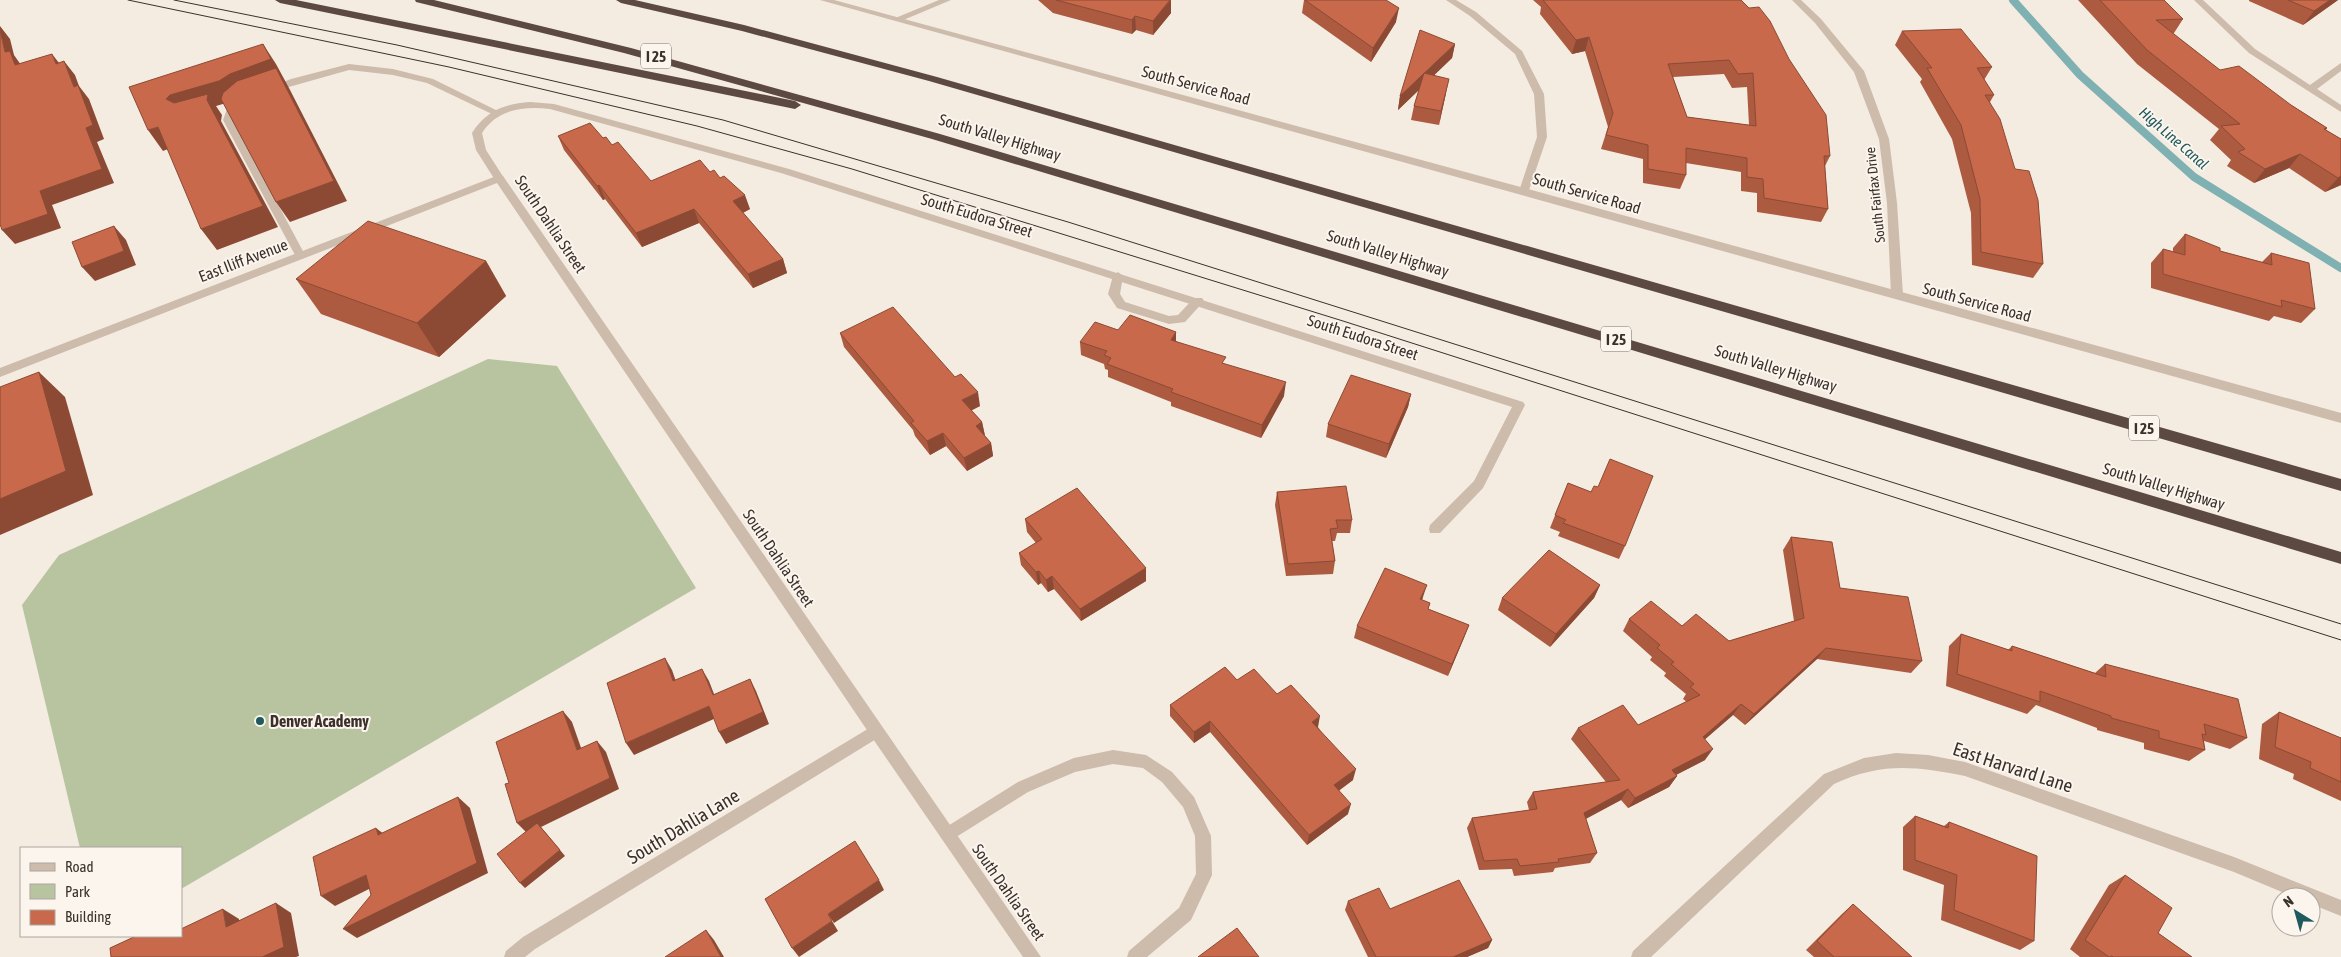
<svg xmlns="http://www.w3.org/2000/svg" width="2341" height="957" font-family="'Asap Condensed',sans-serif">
	<rect width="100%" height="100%" fill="#f4ebe1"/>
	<path fill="#b8c4a0" d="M488 359 557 366 696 588 181 889V848H80L22 605 59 555Z"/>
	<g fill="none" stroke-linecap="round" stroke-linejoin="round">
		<path stroke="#7fb0b2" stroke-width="8" d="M2013 0 2080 75 2194 177 2341 268"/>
		<g fill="#cdbbac" fill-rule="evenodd">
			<path d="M349 64 393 69 433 79 502 113 497 116 494 115 427 83 393 75 349 70 271 92 266 89 291 79Z"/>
			<path d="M240 101 245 104 235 112 233 120 305 255 304 258 300 259 295 255 223 120 227 109Z"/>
			<path d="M1118 272 1123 276 1120 294 1125 302 1169 316 1178 315 1194 298H1202L1204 301 1185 322 1169 324 1117 308 1108 294 1113 276Z"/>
			<path d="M1113 750 1146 755 1172 772 1194 797 1211 836 1212 875 1191 920 1147 957H1127L1129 951 1179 908 1196 874 1195 836 1183 807 1162 782 1143 768 1113 764 1075 772 1028 792 953 839 948 841 943 839 940 834 943 829 1018 782 1074 758Z"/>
		</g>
		<g fill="#cdbbac" fill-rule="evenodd">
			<path d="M939 0H951L901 21 893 19Z"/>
			<path d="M1446 0H1456L1476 12 1522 51 1544 94 1547 137 1528 193 1524 194 1519 191 1537 137 1534 94 1515 54 1470 16Z"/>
			<path d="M1792 0H1801L1821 19 1864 71 1889 139 1897 203 1903 295 1901 298H1893L1891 295 1887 203 1879 139 1854 72 1815 23Z"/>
			<path d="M2194 0H2203L2255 49 2310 85 2341 63V71L2317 89 2341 105V112L2249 53Z"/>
			<path d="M530 102 554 104 789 169 1523 402 1525 405 1483 488 1440 533H1430L1429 529 1430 525 1474 481 1512 407 781 173 550 109C524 106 497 109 482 133L486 150 504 178 499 181 495 180 476 150 472 133C486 111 504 104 530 102Z"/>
			<path d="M876 724 881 726 883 731 881 736 535 949 525 957H504L506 951 523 937Z"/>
			<path d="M1896 753 1928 755 1965 762 2234 857 2341 900V916L2311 904V897H2294L2234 872 1965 776C1915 766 1881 762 1834 784L1651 957H1631L1633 951 1824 774 1864 758Z"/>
		</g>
		<g fill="#cdbbac" fill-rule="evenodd">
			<path d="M820 0H834L1528 189 2341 413V423Z"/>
			<path d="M499 175 503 176 1041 957H1023L871 736 497 183 0 377V368Z"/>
		</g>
		<g fill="#5c4a42" fill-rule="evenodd">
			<path d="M275 0H296L795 101 801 105 795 109 280 3Z"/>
			<path d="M415 0H434L631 48 940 134 2341 552V564L932 139 624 53 416 2Z"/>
			<path d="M616 0H635L744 25 937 77 2341 479V491L929 81 742 31 621 3Z"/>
		</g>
		<g stroke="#3b302b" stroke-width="1">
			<path d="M128 0 449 67 697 126 852 169 1343 321 2341 640"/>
			<path d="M174 0 397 45 723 120 1068 222 2341 624"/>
		</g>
	</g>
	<g fill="#ac5a40" fill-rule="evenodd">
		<path d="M1038 0H1171V13L1153 35 1136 30 1132 34 1053 13Z"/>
		<path d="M1304 0H1386L1396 22 1371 62 1302 13Z"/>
		<path d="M1533 0H1741L1830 156 1825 166 1828 209 1821 222 1757 212V193L1741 191V172L1686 163V175L1680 189 1643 183V159L1601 149 1608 127 1585 51 1572 54 1540 14 1541 7ZM1724 74 1732 88 1747 87 1749 125 1687 117 1673 77Z"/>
		<path d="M2078 0H2164L2183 19 2174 33H2172L2220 70 2291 105 2327 128 2326 130 2341 139V185L2325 192 2289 168 2254 183 2227 166 2231 160 2210 140 2219 129 2137 64Z"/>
		<path d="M2249 0H2338L2303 25 2249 1Z"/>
		<path d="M1902 31 1992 67 1984 80 1994 95 1990 102 2043 264 2033 278 1972 265 1971 213 1952 139 1920 82 1922 79 1895 45Z"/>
		<path d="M1455 44 1452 58 1433 76 1446 93 1439 125 1411 120 1414 106 1419 90 1398 110 1400 96Z"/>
		<path d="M558 136 603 138 612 145 651 181 710 172 750 209 743 213 783 259 787 273 753 288 699 223 642 247 605 199 603 200 564 150Z"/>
		<path d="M2185 234 2220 251 2262 262 2271 253 2315 309 2301 323 2274 316 2269 321 2151 288V263L2163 249 2173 252V248Z"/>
		<path d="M486 261 506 296 439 357 321 314 296 279Z"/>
		<path d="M1176 332V341L1225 364 1284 396 1261 438 1171 406V402L1108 377V370L1105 369 1104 364 1081 355 1080 342Z"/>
		<path d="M840 333 980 406 971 410 982 422 985 436 991 443 993 456 967 471 946 446 930 455 915 436 913 430 844 347Z"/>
		<path d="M1411 394 1408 407 1386 458 1326 437 1328 424Z"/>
		<path d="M1568 483 1591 492 1598 487 1625 546 1619 559 1558 536 1560 532 1550 528Z"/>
		<path d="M1277 492 1352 520 1350 533H1337L1335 541H1332L1335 561 1333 574 1286 576 1275 505Z"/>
		<path d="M1025 519 1146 568V581L1081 621 1054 589 1048 592 1041 583 1038 585 1021 565 1019 553 1036 543 1027 532Z"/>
		<path d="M1791 537 1840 588 1922 661 1911 673 1817 659 1745 725 1733 715 1705 739V760L1676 775 1677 776 1669 787 1628 808 1621 800 1586 819 1597 853 1590 863 1555 868 1553 872 1514 876 1512 869 1479 870 1467 828 1472 818 1529 810 1527 802 1533 792 1606 782 1571 739 1578 728 1638 725 1687 702 1683 699 1686 694 1664 676 1666 673 1650 660 1652 657 1623 631 1629 619 1682 626 1729 641 1794 621 1783 550Z"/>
		<path d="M1600 585 1594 598 1550 647 1498 610 1502 598Z"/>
		<path d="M1423 597 1422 600 1430 603 1428 609 1469 625 1448 676 1354 638 1357 626Z"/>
		<path d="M1961 634 2008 650 2012 646 2095 673 2105 664 2247 738 2230 749 2204 741 2205 750 2189 761 2144 749V743L2097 730V728L2036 705 2027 714 1946 686 1949 646Z"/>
		<path d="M1237 680 1277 694 1318 727 1353 780 1339 790 1348 814 1307 845 1210 732 1194 743 1170 716V705Z"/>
		<path d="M2279 712 2341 738V801L2293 779 2294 774 2259 759 2262 724Z"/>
		<path d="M1915 816 1944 826 1949 822 2034 941 2020 950 1941 920 1944 885 1903 870V827Z"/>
		<path d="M2125 875 2158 933 2192 957H2080L2070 949 2109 885Z"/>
		<path d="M1348 901 1390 909 1492 940 1488 948 1467 957H1368L1345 910Z"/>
		<path d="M1853 904 1912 957H1814L1806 950 1842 914Z"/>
	</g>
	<g fill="#8c4a34">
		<path d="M1171 0V13L1153 35V21Z"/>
		<path d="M2330 0H2338L2303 25 2314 11Z"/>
		<path d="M1399 8 1396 22 1371 62 1373 48Z"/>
		<path d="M1135 16 1136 30 1132 34V20Z"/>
		<path d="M0 26 10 39 14 55 21 65 27 79 5 52 0 30Z"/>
		<path d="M1589 37 1585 51 1572 54 1576 40Z"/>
		<path d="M263 44 276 64 289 88 347 201 290 222 276 202 233 101 216 106 222 115 221 121 278 227 217 250 201 229 184 115 166 99 170 95Z"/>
		<path d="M1455 44 1452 58 1398 110 1400 96Z"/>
		<path d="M52 54 63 68 56 64Z"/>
		<path d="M64 61 75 75 79 86 89 99 104 139 97 142 114 183 52 205 61 228 15 244 2 230 40 191 86 128 74 87Z"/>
		<path d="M1449 79 1446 93 1439 125 1441 111Z"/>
		<path d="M158 127 173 147 163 151 148 130Z"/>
		<path d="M2300 154 2289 168 2254 183 2265 169Z"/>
		<path d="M2341 176V185L2325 192 2338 178Z"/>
		<path d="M599 185 605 199 603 200 597 186Z"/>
		<path d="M745 195 750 209 738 215 733 201Z"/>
		<path d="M694 209 699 223 642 247 636 233Z"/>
		<path d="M114 226 126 240 136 265 95 281 82 267Z"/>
		<path d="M783 259 787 273 753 288 748 274Z"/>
		<path d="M486 261 506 296 439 357 417 323Z"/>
		<path d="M1176 332V346L1171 340Z"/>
		<path d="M39 372 65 397 93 495 0 535V499Z"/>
		<path d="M1286 382 1284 396 1261 438 1262 425Z"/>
		<path d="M978 392 980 406 965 414 962 400Z"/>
		<path d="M1411 394 1408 407 1386 458 1389 444Z"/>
		<path d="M982 422 985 436 976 426Z"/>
		<path d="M943 433 946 446 930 455 927 441Z"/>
		<path d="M991 443 993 456 967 471 964 458Z"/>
		<path d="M1146 568V581L1081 621 1080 609Z"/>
		<path d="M1039 571 1041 583 1038 585 1036 572Z"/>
		<path d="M1052 576 1054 589 1048 592 1046 580Z"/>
		<path d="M1427 585 1423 597 1417 612 1420 599Z"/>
		<path d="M1600 585 1594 598 1550 647 1556 634Z"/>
		<path d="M1469 625 1464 638 1448 676 1452 664Z"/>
		<path d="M1826 648 1817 659 1745 725 1754 714Z"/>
		<path d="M665 658 672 670 680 693 673 681Z"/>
		<path d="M702 669 709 681 719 707 713 695Z"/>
		<path d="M750 679 756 691 769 724 726 744 719 732Z"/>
		<path d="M1741 704 1733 715 1695 748 1703 737Z"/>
		<path d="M709 706 716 718 634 755 626 743Z"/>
		<path d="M563 711 572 722 586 762 577 750Z"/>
		<path d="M1320 716 1318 727 1310 733 1312 722Z"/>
		<path d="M1210 721V732L1194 743V732Z"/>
		<path d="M597 741 606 752 619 789 541 827 565 856 525 888 520 883 527 833 517 823Z"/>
		<path d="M1713 749 1705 760 1664 781 1672 770Z"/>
		<path d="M1356 769 1353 780 1332 796 1334 785Z"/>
		<path d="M1677 776 1669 787 1628 808 1635 798Z"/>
		<path d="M1628 789 1621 800 1577 823 1584 813Z"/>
		<path d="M458 797 470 808 488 873 357 938 343 929Z"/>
		<path d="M1351 804 1348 814 1307 845 1309 835Z"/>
		<path d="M376 828 389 838 378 835Z"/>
		<path d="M366 875 379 884 335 906 321 896Z"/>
		<path d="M879 880 884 890 834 923 828 914Z"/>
		<path d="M276 903 291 913 299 956 296 957H262Z"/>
		<path d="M223 909 239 919 241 937 226 927Z"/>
		<path d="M832 921 838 931 799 957 792 948Z"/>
		<path d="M706 930 714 940 724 957H721Z"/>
		<path d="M1492 940 1488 948 1467 957H1453Z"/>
	</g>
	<g fill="#c8694b" stroke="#8c4a34" fill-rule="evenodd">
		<path d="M1056 0H1170L1153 21 1135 16 1132 20Z"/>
		<path d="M1305 0H1386L1399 8 1373 48Z"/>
		<path d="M1543 0H1741L1749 8 1759 7 1770 21 1789 59 1826 115 1830 156H1824L1828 209 1764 198 1763 179 1747 177V158L1686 148V175L1648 169V145L1606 135 1613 113 1589 37 1576 40ZM1729 60 1738 74 1753 73 1756 126 1687 117 1668 64Z"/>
		<path d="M2100 0H2164L2183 19 2156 20 2220 70 2239 66 2291 105 2327 128 2324 129 2341 139V176L2338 178 2300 154 2265 169 2238 152 2245 149 2221 126 2240 124 2147 50Z"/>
		<path d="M2288 0H2330L2314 11Z"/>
		<path d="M1961 29 1992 67 1977 68 1994 95H1985L2000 119 2015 169 2029 171 2038 200 2043 264 1981 252 1980 199 1961 125 1927 68H1932L1902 31Z"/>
		<path d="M0 30 5 52 10 51 15 65 52 54 56 64 64 61 74 87 78 85 93 125 86 128 102 169 40 191 48 214 2 230 0 224Z"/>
		<path d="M1420 30 1455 44 1400 96Z"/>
		<path d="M263 44 271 59 230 74 219 81 170 95 166 99 174 103 208 94 207 100 263 206 201 229 158 127 148 130 129 87Z"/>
		<path d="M276 68 334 181 276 202 221 99 223 93 237 81Z"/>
		<path d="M1424 73 1449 79 1441 111 1414 106Z"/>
		<path d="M590 123 603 138 606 137 612 145 618 142 651 181 700 160 710 172 714 170 720 178 724 176 745 195 733 201 783 259 748 274 694 209 636 233 599 185 597 186 558 136Z"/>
		<path d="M368 221 486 261 417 323 296 279Z"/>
		<path d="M114 226 124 251 82 267 72 242Z"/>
		<path d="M2185 234 2220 248V251L2272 265 2271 253 2309 263 2315 309 2281 300 2282 307 2163 274V249L2185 255Z"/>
		<path d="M893 307 955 377 961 374 978 392 962 400 982 422 976 426 991 443 964 458 943 433 927 441 911 423 914 421 840 333Z"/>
		<path d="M1130 315 1176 332 1171 340 1226 357 1222 363 1286 382 1262 425 1171 392 1173 389 1107 364 1111 358 1104 355 1107 351 1080 342 1095 322 1118 330Z"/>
		<path d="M39 372 66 471 0 499V387Z"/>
		<path d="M1351 375 1411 394 1389 444 1328 424Z"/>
		<path d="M1610 459 1653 476 1625 546 1563 523 1566 520 1555 515 1568 483 1591 492 1594 486 1598 487Z"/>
		<path d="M1346 486 1352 520H1336L1338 528 1330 529 1335 561 1288 564 1277 492Z"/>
		<path d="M1077 488 1146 568 1080 609 1052 576 1046 580 1039 571 1036 572 1019 553 1042 539 1025 519Z"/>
		<path d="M1791 537 1832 542 1840 588 1908 597 1922 661 1826 648 1754 714 1741 704 1703 737 1713 749 1672 770 1677 776 1635 798 1628 789 1584 813 1597 853 1558 859 1559 862 1520 866 1517 859 1484 861 1472 818 1537 809 1533 792 1620 780 1578 728 1623 705 1638 725 1700 695 1690 687 1694 684 1671 664 1674 662 1657 648 1660 645 1629 619 1651 601 1682 626 1696 614 1729 641 1804 618Z"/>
		<path d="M1549 550 1600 585 1556 634 1502 598Z"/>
		<path d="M1385 568 1427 585 1420 599 1430 603 1428 609 1469 625 1452 664 1357 626Z"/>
		<path d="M1961 634 2012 651V646L2106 677 2105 664 2238 699 2247 738 2204 724 2206 735 2202 734 2205 750 2159 738V731L2111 718V716L2040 691V702L1957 674Z"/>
		<path d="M665 658 673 681 702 669 713 695 750 679 763 712 719 732 709 706 626 743 607 683Z"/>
		<path d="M1225 667 1237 680 1254 669 1277 694 1291 685 1320 716 1312 722 1356 769 1334 785 1351 804 1309 835 1210 721 1194 732 1170 705Z"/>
		<path d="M563 711 577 750 597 741 610 778 517 823 505 784 509 783 496 742Z"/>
		<path d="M2279 712 2341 738V782L2310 768 2311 762 2275 747Z"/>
		<path d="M458 797 477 863 343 929 371 895 366 875 321 896 313 857 376 828 378 835Z"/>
		<path d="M1915 816 1948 828 1949 822 2037 856 2034 941 1954 910 1957 875 1915 860Z"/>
		<path d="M537 823 560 850 520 883 497 854Z"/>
		<path d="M855 841 879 880 828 914 832 921 792 948 765 899Z"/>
		<path d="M2125 875 2172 908 2158 933 2192 957H2113L2112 956 2109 957 2085 940Z"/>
		<path d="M1459 880 1492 940 1453 957H1376L1348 901 1379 888 1390 909Z"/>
		<path d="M276 903 284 947 262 957H111L110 948 136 936H181V929L223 909 226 927Z"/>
		<path d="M1853 904 1912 957H1834L1817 941Z"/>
		<path d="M1237 928 1259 957H1198Z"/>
		<path d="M706 930 721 957H665Z"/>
	</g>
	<circle fill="#1f5a5e" stroke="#fbf5ee" stroke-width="2" cx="260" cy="721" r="5"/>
	<g text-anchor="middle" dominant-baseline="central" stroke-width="4" stroke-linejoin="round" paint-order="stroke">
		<g font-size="14" fill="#3b302b" stroke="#fbf5ee">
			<text transform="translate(1875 195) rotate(-96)">South Fairfax Drive</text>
		</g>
		<g fill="#fbf5ee" stroke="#756b66" stroke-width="1">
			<rect x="641" y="43.5" width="30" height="25" rx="4"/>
			<rect x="1601" y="326.5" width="30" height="25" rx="4"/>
			<rect x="2129" y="415.5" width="30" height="25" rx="4"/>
		</g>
		<g font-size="15" font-weight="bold" fill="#3b302b">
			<text x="656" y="56">I 25</text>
			<text x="1616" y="339">I 25</text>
			<text x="2144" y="428">I 25</text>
		</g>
		<g font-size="15" font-style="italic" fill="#1f5a5e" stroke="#fbf5ee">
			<text transform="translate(2174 138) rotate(41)">High Line Canal</text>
		</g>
		<g font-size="16" fill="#3b302b" stroke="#fbf5ee">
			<text transform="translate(1196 85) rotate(15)">South Service Road</text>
			<text transform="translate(1000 137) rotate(17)">South Valley Highway</text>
			<text transform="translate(1587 193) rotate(16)">South Service Road</text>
			<text transform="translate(977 215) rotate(17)">South Eudora Street</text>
			<text transform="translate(551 224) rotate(56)">South Dahlia Street</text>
			<text transform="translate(1388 253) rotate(17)">South Valley Highway</text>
			<text transform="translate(243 260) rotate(-21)">East Iliff Avenue</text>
			<text transform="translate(1977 302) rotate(15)">South Service Road</text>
			<text transform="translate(1363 337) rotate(18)">South Eudora Street</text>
			<text transform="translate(1776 368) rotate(17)">South Valley Highway</text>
			<text transform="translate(2164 486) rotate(17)">South Valley Highway</text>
			<text transform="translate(779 558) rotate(56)">South Dahlia Street</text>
			<text transform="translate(1009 892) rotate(55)">South Dahlia Street</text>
		</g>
		<g font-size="16" font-weight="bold" fill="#3b302b" stroke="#fbf5ee" text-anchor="start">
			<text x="270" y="721">Denver Academy</text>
		</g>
		<g font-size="19" fill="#3b302b" stroke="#fbf5ee">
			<text transform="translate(2013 767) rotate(18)">East Harvard Lane</text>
			<text transform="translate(683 826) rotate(-31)">South Dahlia Lane</text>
		</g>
	</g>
	<rect x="20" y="847" width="162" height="90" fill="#fbf5ee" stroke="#aea6a0"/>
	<rect x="30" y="863" width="25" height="8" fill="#cdbbac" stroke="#aea6a0"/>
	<text x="65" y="872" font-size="15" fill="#3b302b">Road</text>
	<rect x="30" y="884" width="25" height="15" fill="#b8c4a0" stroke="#aea6a0"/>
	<text x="65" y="897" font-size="15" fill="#3b302b">Park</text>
	<rect x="30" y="910" width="25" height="15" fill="#c8694b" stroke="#aea6a0"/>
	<text x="65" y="922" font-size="15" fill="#3b302b">Building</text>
	<g transform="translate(2296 912) rotate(323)"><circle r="24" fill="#fbf5ee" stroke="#aea6a0"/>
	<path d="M0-4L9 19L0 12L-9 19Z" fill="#1f5a5e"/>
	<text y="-8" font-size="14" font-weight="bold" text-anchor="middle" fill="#3b302b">N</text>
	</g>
</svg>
